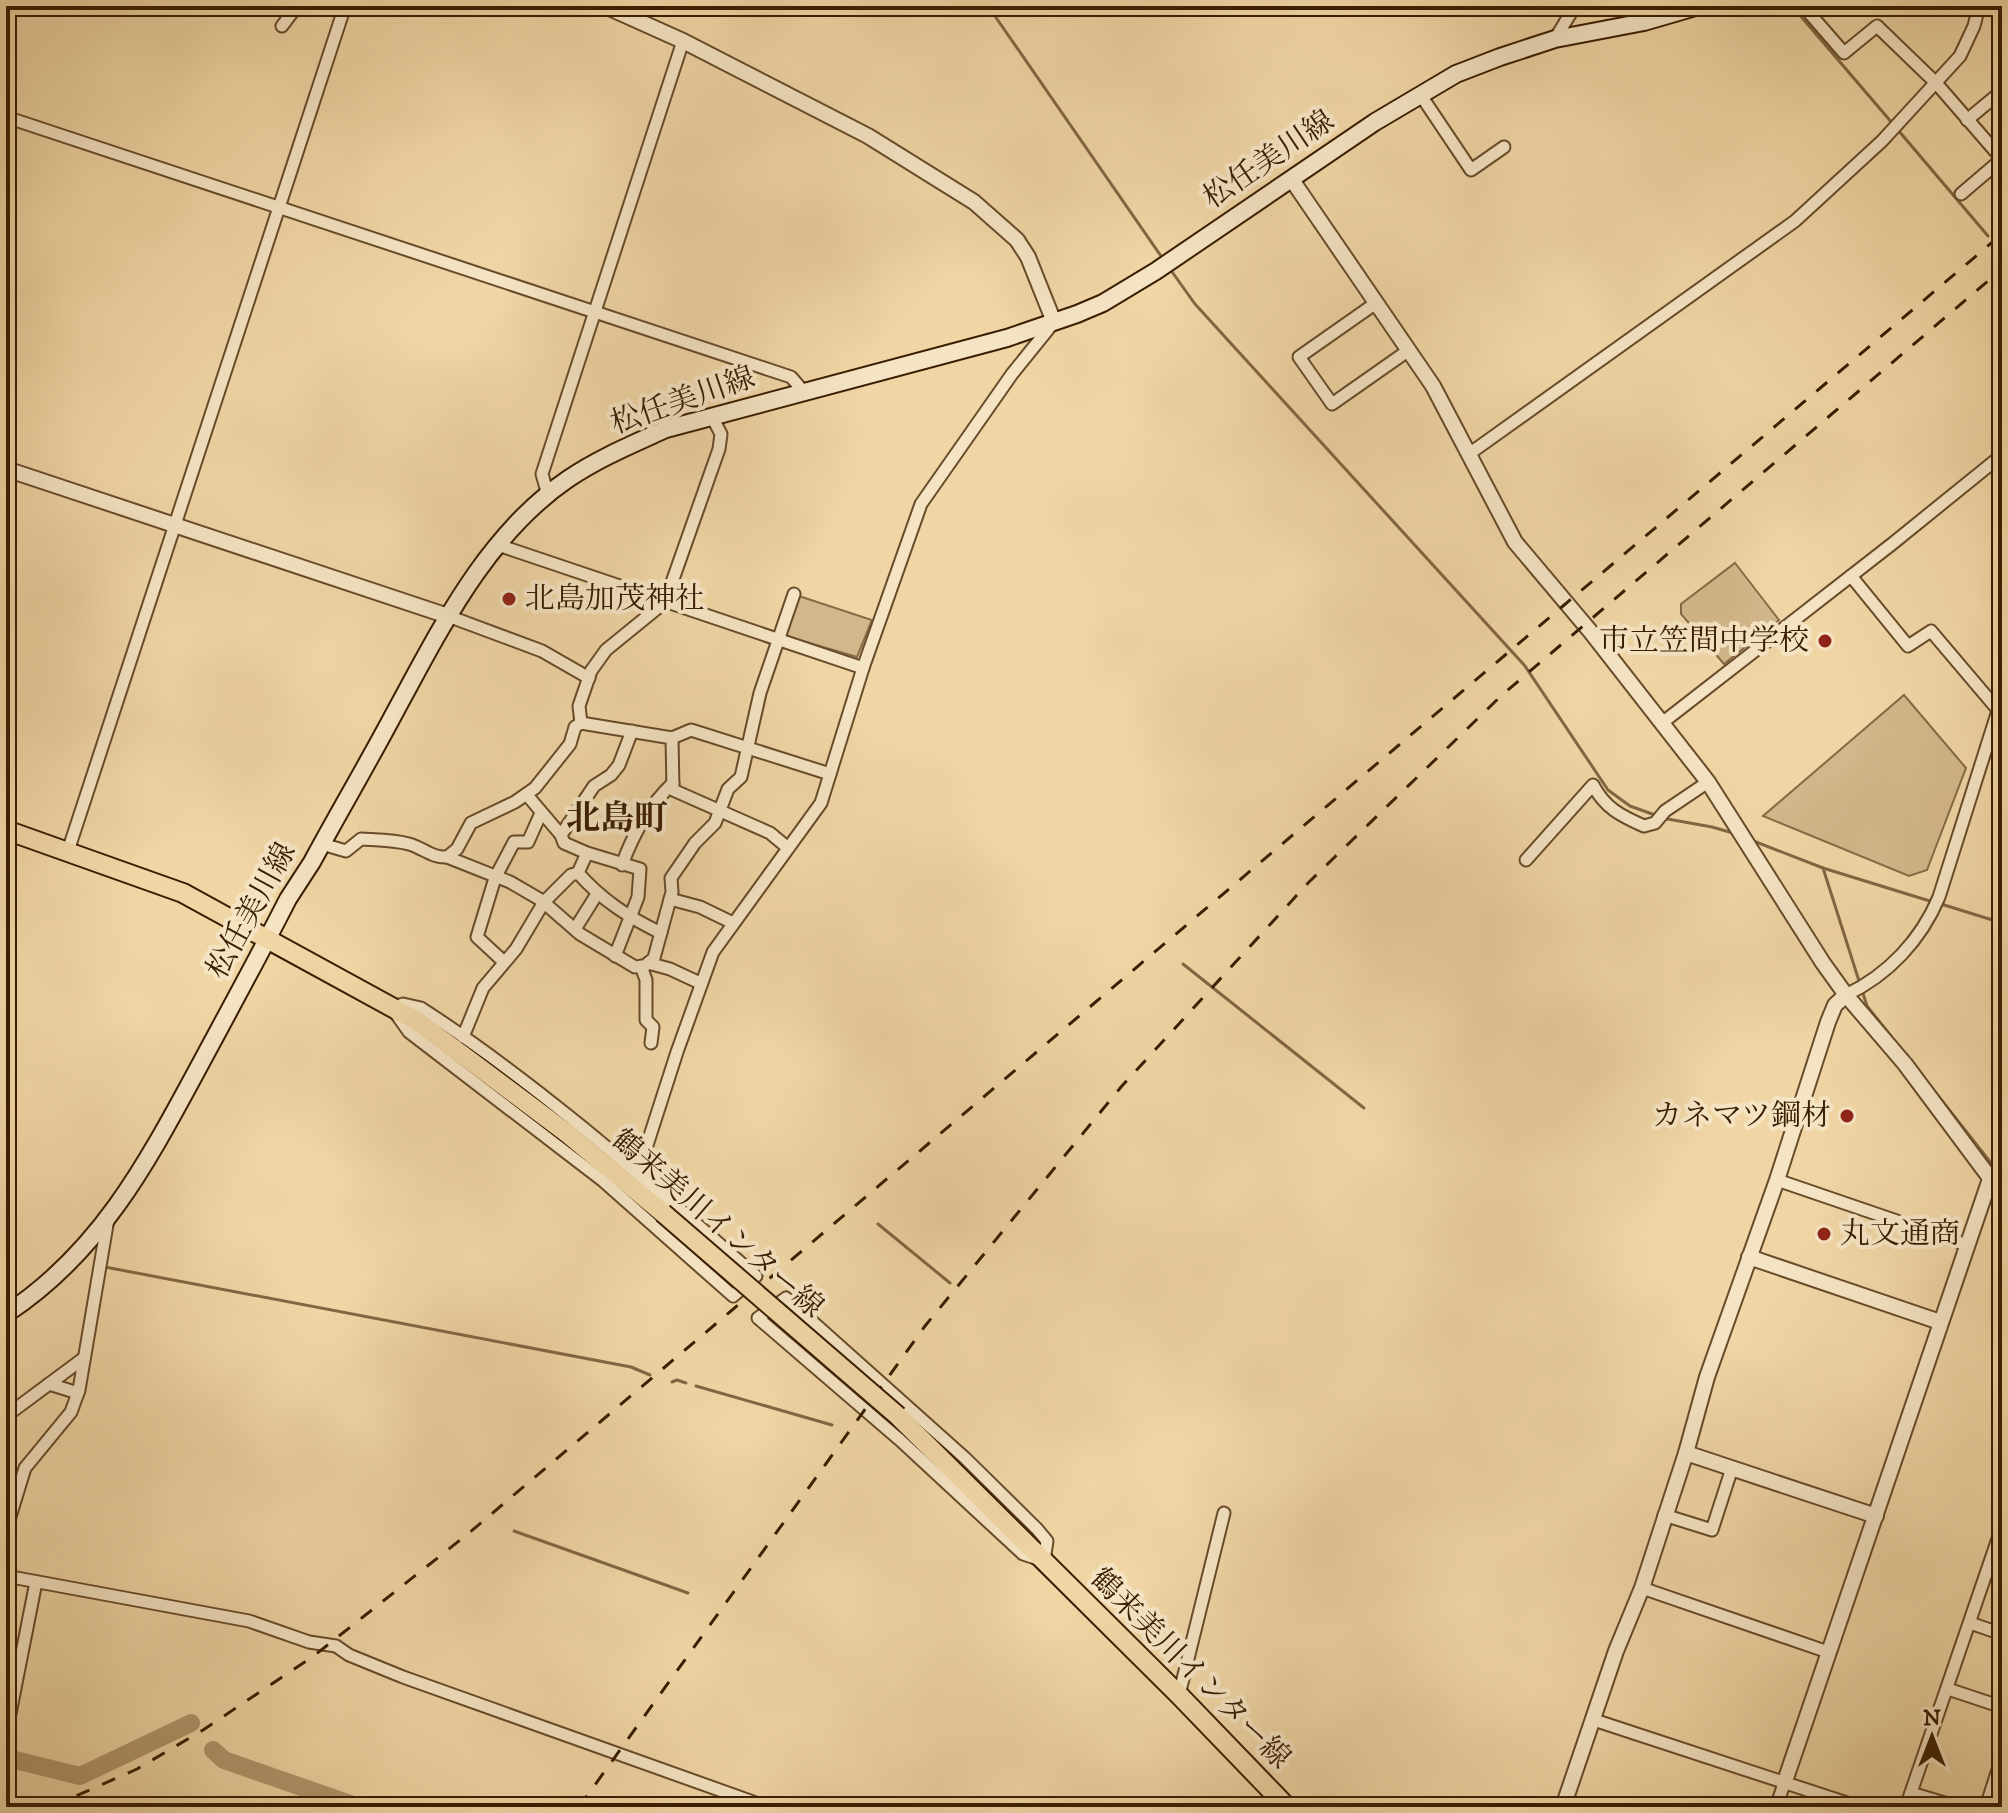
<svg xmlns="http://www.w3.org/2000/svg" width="2008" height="1813" font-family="'IM FELL DW Pica','Noto Serif JP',serif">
	<rect width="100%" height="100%" fill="#f0d6a5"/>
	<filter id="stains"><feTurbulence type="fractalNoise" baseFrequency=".0025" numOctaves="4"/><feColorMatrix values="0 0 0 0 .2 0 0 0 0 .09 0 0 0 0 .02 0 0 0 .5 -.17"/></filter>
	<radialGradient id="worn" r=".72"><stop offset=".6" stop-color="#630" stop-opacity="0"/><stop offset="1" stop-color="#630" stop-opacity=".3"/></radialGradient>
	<g fill="#d1b789" stroke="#856a45" stroke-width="2">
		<path d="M1735 563 1779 620 1724 664 1681 614V604Z"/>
		<path d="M799 596 872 620 857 657 789 637 786 633Z"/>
		<path d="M1904 695 1966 768 1927 870 1909 876 1763 816Z"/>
	</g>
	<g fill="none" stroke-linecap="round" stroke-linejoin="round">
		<g stroke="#826642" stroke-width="3">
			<path d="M988 6 1163 259"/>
			<path d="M1792 6 1893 124"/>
			<path d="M1898 130 1988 236"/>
			<path d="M1170 269 1195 304 1525 666 1608 790 1630 806 1655 815"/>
			<path d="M1662 818 1712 827 1733 833"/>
			<path d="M1751 840 1823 868 1933 902"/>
			<path d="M1823 868 1867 1006 1898 1045"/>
			<path d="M1941 904 2002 923"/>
			<path d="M1183 964 1364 1108"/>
			<path d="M1928 1083 2002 1177"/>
			<path d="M878 1224 950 1283"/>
			<path d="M105 1267 631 1367 650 1375"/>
			<path d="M672 1382 677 1380 686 1383"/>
			<path d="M696 1386 832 1425"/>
			<path d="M514 1531 688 1593"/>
		</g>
		<g stroke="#b2976d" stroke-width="18">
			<path d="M213 1750 224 1760 353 1805"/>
			<path d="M7 1758 80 1776 191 1723"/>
		</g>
		<defs>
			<g id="minor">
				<path d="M1627 6 1639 23"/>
				<path d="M1822 6 1811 15 1844 53 1877 26 1936 83 2002 159 1961 194"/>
				<path d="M282 26 297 6"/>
				<path d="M1555 39 1575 6"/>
				<path d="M1420 94 1471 170 1504 147"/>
				<path d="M6 117 791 377 804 392"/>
				<path d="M1967 120 2002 91"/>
				<path d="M1376 303 1299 357 1332 404 1409 350"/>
				<path d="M1469 454 1795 221 1882 141 1960 56 1974 26 1979 6"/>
				<path d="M548 495 542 474 683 41"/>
				<path d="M498 545 863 668"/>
				<path d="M1851 576 1908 646 1931 631 1998 710"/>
				<path d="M448 616 542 651 589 678"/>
				<path d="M581 723 672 738 691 730 830 774"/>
				<path d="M1662 723 1892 544 2002 455"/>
				<path d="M672 738 673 790 770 833 788 848"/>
				<path d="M527 795 561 835 564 843 587 853 640 869 638 897 615 956"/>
				<path d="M561 835 594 786 611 775 619 765 632 731"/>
				<path d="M322 844 346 851 361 839C376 840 394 840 409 844 423 848 432 858 447 857L457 849 471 823 515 802 535 788 570 744 575 727 581 723 579 706 591 671 606 650 665 602 719 449 721 434 712 417"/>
				<path d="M68 851 345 6"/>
				<path d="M587 853 578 873C602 900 628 917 661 933"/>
				<path d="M447 857 510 882 541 900 580 934 635 967 645 966 654 958 672 892 671 878 695 843 715 823 728 789 741 777 760 693 794 594"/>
				<path d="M1526 860 1593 785C1605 808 1621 816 1644 826L1655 823 1665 811 1708 782"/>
				<path d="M622 865C633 834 649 806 673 783"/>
				<path d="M670 899 700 907 733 923"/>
				<path d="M575 929 597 894"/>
				<path d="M504 962 477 937 495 878 514 842H528L541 813"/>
				<path d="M648 963 670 969 700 983"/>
				<path d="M641 966 646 980V1020L653 1027 651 1043"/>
				<path d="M1846 995C1888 975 1921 940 1939 897L2002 698"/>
				<path d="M403 1004 421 1008C541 1086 648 1182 756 1276L733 1296 602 1180 409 1032 392 1008Z"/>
				<path d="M463 1037 483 988 516 949 544 902 571 875 578 873"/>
				<path d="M638 1173 677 1052 713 952 821 803 863 668 921 504 1012 374 1054 322"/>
				<path d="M1777 1180 1967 1245"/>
				<path d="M786 1298 965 1458 1037 1529 1047 1541 1044 1561 1023 1554 900 1440 758 1318Z"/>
				<path d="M49 1384 78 1393"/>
				<path d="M6 1416 84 1358"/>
				<path d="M1664 1515 1712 1530 1732 1468"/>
				<path d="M6 1530 25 1468 71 1412 79 1390 108 1219"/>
				<path d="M6 1576 249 1621 309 1642 336 1646 349 1655 403 1677 767 1807"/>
				<path d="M1642 1588 1828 1652"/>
				<path d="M1970 1623 2002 1634"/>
				<path d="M1948 1689 2002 1707"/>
				<path d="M1179 1695 1224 1513"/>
				<path d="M1594 1720 1859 1807"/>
				<path d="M6 1734 36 1582"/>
				<path d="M1911 1793 1958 1807"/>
				<path d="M1776 1807 1784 1784"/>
				<path d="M1906 1807 2002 1527"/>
				<path d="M1986 1807 2002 1757"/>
			</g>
			<g id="tertiary">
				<path d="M605 6 683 41 868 136 974 202 1017 240 1028 257 1054 322"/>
				<path d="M1292 180 1433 386 1515 542 1590 631 1708 782 1823 963 1846 995 1905 1064 2002 1194"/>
				<path d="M6 469 448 616"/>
				<path d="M1749 1257 1940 1322"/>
				<path d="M1686 1453 1876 1516"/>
				<path d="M1784 1784 1990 1179"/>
				<path d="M1563 1807 1616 1651 1642 1588 1686 1453 1707 1377 1777 1180 1828 1022 1835 1005 1846 995"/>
			</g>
			<path id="secondary" d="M6 1314C102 1251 149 1159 202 1061 231 1007 260 954 288 899L312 862C339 812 368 763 395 712 441 628 486 535 568 479 599 458 633 444 666 429L1007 338 1077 314 1103 303 1156 271 1375 122 1456 74 1500 57 1555 39 1644 22 1699 6"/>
			<g id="primary">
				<path d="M6 830 183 893 417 1021 568 1134 663 1213"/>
				<path d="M898 1416 1179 1695 1287 1807"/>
			</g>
		</defs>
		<use href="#minor" stroke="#674b2a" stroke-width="15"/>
		<use href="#tertiary" stroke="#674b2a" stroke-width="18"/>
		<use href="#secondary" stroke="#391d01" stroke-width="20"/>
		<use href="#primary" stroke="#391d01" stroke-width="22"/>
		<use href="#minor" stroke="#f5e4c4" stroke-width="11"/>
		<use href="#tertiary" stroke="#f5e4c4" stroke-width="14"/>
		<use href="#secondary" stroke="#f5e4c4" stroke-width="16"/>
		<use href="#primary" stroke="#f0d6a5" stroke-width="18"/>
		<g stroke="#391d01" stroke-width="3" stroke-dasharray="14 14" stroke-linecap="butt">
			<path d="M51 1807 137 1769 203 1730 315 1655 469 1533 2002 234"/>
			<path d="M579 1807 925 1326 1121 1087 1309 882 1502 695 2002 269"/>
		</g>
		<defs>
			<path id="primary-bridge" d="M663 1213 898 1416"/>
		</defs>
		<use href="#primary-bridge" stroke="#391d01" stroke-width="22" stroke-linecap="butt"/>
		<use href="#primary-bridge" stroke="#f0d6a5" stroke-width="18"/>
	</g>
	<g fill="#8f2418" stroke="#f5e4c4" stroke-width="3">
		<circle cx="509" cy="599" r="8"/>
		<circle cx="1825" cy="641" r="8"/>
		<circle cx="1847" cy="1116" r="8"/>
		<circle cx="1824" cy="1234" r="8"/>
	</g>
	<g text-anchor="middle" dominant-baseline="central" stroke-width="8" stroke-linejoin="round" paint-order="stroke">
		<g font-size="30" fill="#391d01" stroke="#f5e4c4">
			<text transform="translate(1269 160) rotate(-34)">松任美川線</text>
			<text transform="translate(683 401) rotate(-19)">松任美川線</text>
			<text transform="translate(252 911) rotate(-61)">松任美川線</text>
			<text transform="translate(717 1224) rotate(41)">鶴来美川インター線</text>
			<text transform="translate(1190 1669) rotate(45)">鶴来美川インター線</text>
		</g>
		<g font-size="30" fill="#391d01" stroke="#f5e4c4" text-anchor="start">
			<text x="525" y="599">北島加茂神社</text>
			<text x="1809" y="641" text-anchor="end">市立笠間中学校</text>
			<text x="1831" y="1116" text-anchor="end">カネマツ鋼材</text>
			<text x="1840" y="1234">丸文通商</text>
		</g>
		<g font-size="34" font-weight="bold" fill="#391d01" stroke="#f5e4c4">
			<text x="617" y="819">北島町</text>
		</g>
	</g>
	<rect width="2008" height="1813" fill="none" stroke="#f0d6a5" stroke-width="32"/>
	<rect x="8" y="8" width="1992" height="1797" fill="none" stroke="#391d01" stroke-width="4"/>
	<rect x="16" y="16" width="1976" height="1781" fill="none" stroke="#391d01" stroke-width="2"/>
	<g transform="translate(1932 1737)" stroke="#f5e4c4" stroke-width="6" paint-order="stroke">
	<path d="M0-6L14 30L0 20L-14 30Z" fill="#391d01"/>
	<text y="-12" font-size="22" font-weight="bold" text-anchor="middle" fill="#391d01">N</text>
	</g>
	<rect width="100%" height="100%" filter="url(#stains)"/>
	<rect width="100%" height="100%" fill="url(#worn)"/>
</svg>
